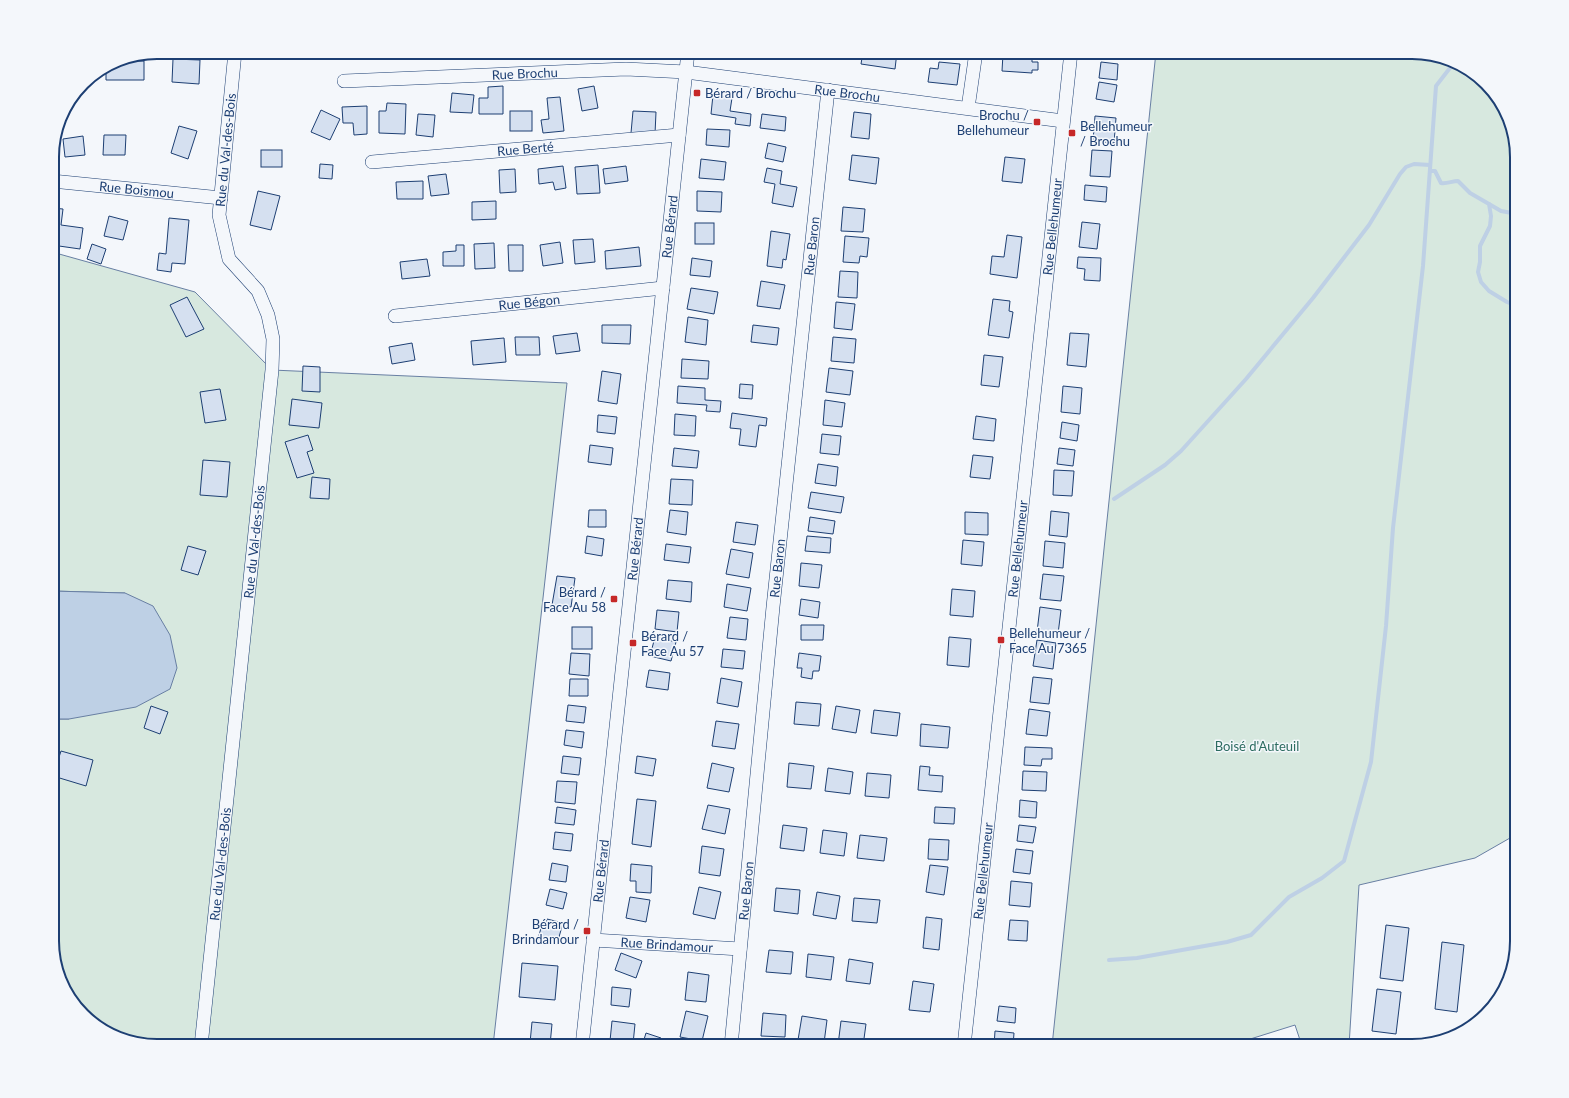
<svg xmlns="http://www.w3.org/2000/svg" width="1569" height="1098" font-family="Lato,sans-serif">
	<rect width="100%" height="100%" fill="#f4f7fb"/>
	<g fill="#d7e8df" stroke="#687fa3">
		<path d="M1156 52H1412L1471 70 1506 110 1517 157V834L1475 858 1359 885 1349 1046H1302L1295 1025 1228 1046H1052Z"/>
		<path d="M52 252 195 292 272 370 567 383 493 1046H157L98 1028 66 993 52 948V719H69L125 593 52 591Z"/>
	</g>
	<path fill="#bed0e5" stroke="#687fa3" d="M52 591 125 593 153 606 170 635 177 668 170 689 136 707 69 719H52Z"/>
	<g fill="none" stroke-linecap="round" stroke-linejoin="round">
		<g stroke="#bed0e5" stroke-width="4">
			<path d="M1430 171H1435L1441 183C1447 184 1452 181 1458 181L1470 193 1489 204 1491 216 1490 226 1480 246V262L1478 272 1481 282 1489 291 1507 302 1517 306"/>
			<path d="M1489 204 1501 211 1517 214"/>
			<path d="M1114 499 1165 465 1181 451 1246 379 1313 298 1369 225 1400 174 1406 167 1414 164 1430 165"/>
			<path d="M1109 960 1137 958 1227 942 1251 935 1289 897 1322 878 1344 861 1371 762 1386 626 1393 528 1423 266 1436 86 1453 64"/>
		</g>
	</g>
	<g fill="#d5e0f0" stroke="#1d3f73">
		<path d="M263 52H280L279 56 263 54Z"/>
		<path d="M786 52H818V54L786 55Z"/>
		<path d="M863 52H897L895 69 861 64Z"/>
		<path d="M1102 52H1120L1119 54Z"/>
		<path d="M1003 54 1032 56V62H1038V70H1032V73L1002 71Z"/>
		<path d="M173 59 200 60 199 84 172 82Z"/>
		<path d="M116 61H144V80H106V67Z"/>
		<path d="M939 62 960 64 957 85 928 82 930 68 938 69Z"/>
		<path d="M1101 62 1118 64 1117 80 1099 78Z"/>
		<path d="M1099 82 1117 85 1114 102 1096 99Z"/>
		<path d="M503 86V114H479V98H488V87Z"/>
		<path d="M594 86 598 108 582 111 578 89Z"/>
		<path d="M452 93 474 95 472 113 450 112Z"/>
		<path d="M713 95 732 98 730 111 751 114 750 126 735 124 736 118 711 114Z"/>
		<path d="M560 97 564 131 543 133 541 120 549 119 547 98Z"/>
		<path d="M387 103 406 104 405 134 379 133V111H386Z"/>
		<path d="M367 106V134L354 135 353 123H343L342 107Z"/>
		<path d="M321 110 340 119 330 140 311 132Z"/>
		<rect x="510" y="111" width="22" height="20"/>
		<path d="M633 111 656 112 655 134 631 133Z"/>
		<path d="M854 112 871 114 869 139 851 137Z"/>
		<path d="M418 114 435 115 433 137 416 135Z"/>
		<path d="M762 114 786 117 785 131 760 128Z"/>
		<path d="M1095 116 1116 118 1114 143 1093 141Z"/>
		<path d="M179 126 197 131 188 159 171 153Z"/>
		<path d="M707 129 730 130 729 147 706 145Z"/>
		<path d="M104 135H126L125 155H103Z"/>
		<path d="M83 136 85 155 65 157 63 139Z"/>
		<path d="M768 143 786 147 783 162 765 158Z"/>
		<rect x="261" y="150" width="21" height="17"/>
		<path d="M1092 150 1112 151 1110 177 1090 176Z"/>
		<path d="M852 155 879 158 876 184 849 180Z"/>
		<path d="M1005 157 1025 159 1022 183 1002 181Z"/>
		<path d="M701 159 726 162 724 180 699 178Z"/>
		<path d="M320 164 333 165 332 179 319 178Z"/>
		<path d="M598 165 600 193 577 194 575 167Z"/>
		<path d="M563 166 566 188 555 190 553 182 539 184 538 169Z"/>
		<path d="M626 166 628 181 605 184 603 169Z"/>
		<path d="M767 168 782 171 780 184 797 187 793 207 772 203 775 184 764 182Z"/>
		<path d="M515 169 516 192 500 193 499 170Z"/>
		<path d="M446 174 449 194 431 196 428 176Z"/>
		<path d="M423 181V199H397L396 182Z"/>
		<path d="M1085 185 1107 187 1106 202 1084 200Z"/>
		<path d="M258 191 280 196 271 230 250 225Z"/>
		<path d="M697 191 722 192 721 212 697 211Z"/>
		<path d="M496 201V219L472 220V202Z"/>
		<path d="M843 207 865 209 863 232 841 231Z"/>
		<path d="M52 208 63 209 61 225 83 228 80 249 52 245Z"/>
		<path d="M109 216 128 221 123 240 104 236Z"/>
		<path d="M169 218 189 220 185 264 172 263 171 272 157 270 159 253 166 254Z"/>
		<path d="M1082 222 1100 224 1097 249 1079 247Z"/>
		<rect x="695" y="223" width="19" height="21"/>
		<path d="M771 231 790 234 786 260 783 259 782 268 767 266Z"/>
		<path d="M1007 235 1022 237 1017 278 990 274 992 256 1004 257Z"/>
		<path d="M845 236 869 238 867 257 860 256 859 263 843 262Z"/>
		<path d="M593 239 595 262 575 264 573 240Z"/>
		<path d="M560 242 563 263 543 266 540 245Z"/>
		<path d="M494 243 495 268 475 269 474 244Z"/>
		<path d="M92 244 106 249 101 264 87 259Z"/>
		<path d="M456 245H464V266H443V252L456 251Z"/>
		<path d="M508 245H523V271H509Z"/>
		<path d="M639 247 641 266 606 269 605 251Z"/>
		<path d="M1078 257 1101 258 1100 281 1084 280 1085 269 1077 268Z"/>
		<path d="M692 258 712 261 710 277 690 275Z"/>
		<path d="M427 259 430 276 402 279 400 262Z"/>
		<path d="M840 271 858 272 857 298 838 297Z"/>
		<path d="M761 281 785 285 780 309 757 306Z"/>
		<path d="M691 288 718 292 714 314 687 309Z"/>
		<path d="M187 297 204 329 186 337 170 305Z"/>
		<path d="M993 299 1010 301 1009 311 1013 312 1009 338 988 335Z"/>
		<path d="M836 302 855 304 852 330 834 328Z"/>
		<path d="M688 317 708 320 706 345 685 342Z"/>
		<path d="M602 325H631L630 344 602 343Z"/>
		<path d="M753 325 779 328 777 345 751 342Z"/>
		<path d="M577 333 580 351 556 354 553 336Z"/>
		<path d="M1070 333 1089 334 1086 367 1067 365Z"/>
		<path d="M515 337H539L540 355H516Z"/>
		<path d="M833 337 856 339 854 363 831 361Z"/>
		<path d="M504 338 506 362 473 365 471 341Z"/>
		<path d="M412 343 415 360 392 364 389 347Z"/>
		<path d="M984 355 1003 357 999 387 981 385Z"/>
		<path d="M682 359 709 361 708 379 681 378Z"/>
		<path d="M303 366 320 367V392L302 391Z"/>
		<path d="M829 368 853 371 850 395 826 392Z"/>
		<path d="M602 371 621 374 617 404 598 401Z"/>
		<path d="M740 384 753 385 752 399 739 398Z"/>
		<path d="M678 386 705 388V400L721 401 720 412 706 411 707 405 677 403Z"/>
		<path d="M1063 386 1082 388 1080 414 1061 412Z"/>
		<path d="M220 389 226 420 205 423 200 392Z"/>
		<path d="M292 399 322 403 319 428 289 425Z"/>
		<path d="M825 400 845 403 842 427 823 425Z"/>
		<path d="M732 413 767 418 766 426 759 425 756 447 739 445 741 429 730 428Z"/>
		<path d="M675 414 696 416 695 436 674 435Z"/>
		<path d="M598 415 617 417 615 434 597 432Z"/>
		<path d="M976 416 996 419 994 441 973 439Z"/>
		<path d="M1062 422 1079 425 1077 441 1060 438Z"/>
		<path d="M822 434 841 436 839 455 820 453Z"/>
		<path d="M308 435 313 450 307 452 314 473 297 478 285 442Z"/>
		<path d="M590 445 613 448 611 465 588 462Z"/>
		<path d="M674 448 699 451 697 468 672 466Z"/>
		<path d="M1059 448 1075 450 1073 466 1057 464Z"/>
		<path d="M973 455 993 457 990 479 970 477Z"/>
		<path d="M203 460 230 462 227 497 200 495Z"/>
		<path d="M818 464 838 467 836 486 815 483Z"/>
		<path d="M1054 470 1074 471 1072 496 1053 495Z"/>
		<path d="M312 477 330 479 329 499 310 498Z"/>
		<path d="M671 479 693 480 692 505 669 504Z"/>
		<path d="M811 492 844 497 841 513 808 508Z"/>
		<path d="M589 510H606V527H588Z"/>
		<path d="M670 510 688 512 686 535 667 532Z"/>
		<path d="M1051 511 1069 513 1067 537 1049 535Z"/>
		<path d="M965 512 988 513V535L965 534Z"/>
		<path d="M810 517 835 521 833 534 808 531Z"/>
		<path d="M736 522 758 525 755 545 733 542Z"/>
		<path d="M587 536 604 539 602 556 585 553Z"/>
		<path d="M807 536 831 538 830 553 805 551Z"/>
		<path d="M963 540 984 542 982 566 961 564Z"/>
		<path d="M1045 541 1065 543 1063 568 1043 566Z"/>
		<path d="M666 544 691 547 689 563 664 560Z"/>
		<path d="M188 546 206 551 198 575 181 570Z"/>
		<path d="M731 549 753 553 749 578 726 574Z"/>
		<path d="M801 563 822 565 819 588 799 586Z"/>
		<path d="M1043 574 1064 576 1061 601 1040 599Z"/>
		<path d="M557 576 575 578 571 607 552 605Z"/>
		<path d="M668 580 692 582 691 602 666 599Z"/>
		<path d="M727 584 751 588 747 611 724 607Z"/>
		<path d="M952 589 975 591 973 617 950 615Z"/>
		<path d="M801 599 820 602 818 618 799 615Z"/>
		<path d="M1040 607 1061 610 1058 634 1037 632Z"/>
		<path d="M657 610 679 612 677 632 655 629Z"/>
		<path d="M730 617 748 619 746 640 727 638Z"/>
		<path d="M801 625H824L823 640H801Z"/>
		<rect x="572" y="627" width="20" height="22"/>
		<path d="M655 637 676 642 671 661 650 656Z"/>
		<path d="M949 637 971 639 969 667 947 665Z"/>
		<path d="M1037 640 1056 643 1053 669 1033 666Z"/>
		<path d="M723 649 745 651 743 669 721 667Z"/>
		<path d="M571 653 590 654 589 676 569 674Z"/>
		<path d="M799 653 821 656 819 671H813L812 679 801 677 802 668H797Z"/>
		<path d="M649 670 670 673 668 690 646 687Z"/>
		<path d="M1033 677 1052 679 1049 704 1030 702Z"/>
		<path d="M721 678 742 682 738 707 717 703Z"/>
		<path d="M570 679H588V696H569Z"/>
		<path d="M796 702 821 704 819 726 794 724Z"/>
		<path d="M568 705 586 707 584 723 566 721Z"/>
		<path d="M151 706 168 712 160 734 144 728Z"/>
		<path d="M836 706 860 710 856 733 832 729Z"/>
		<path d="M1029 709 1050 712 1047 736 1026 734Z"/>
		<path d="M874 710 900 713 897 736 871 733Z"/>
		<path d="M716 721 739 724 735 749 712 746Z"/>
		<path d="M921 724 950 727 948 748 920 746Z"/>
		<path d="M566 730 584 732 582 748 564 745Z"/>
		<path d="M1025 747 1052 748V759H1042L1041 766 1024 765Z"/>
		<path d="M61 751 93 760 86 786 53 776Z"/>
		<path d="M563 756 581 758 579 775 561 773Z"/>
		<path d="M637 756 656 759 653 776 635 773Z"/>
		<path d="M712 763 734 768 729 792 707 788Z"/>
		<path d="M789 763 814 766 811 789 787 787Z"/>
		<path d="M920 766 930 767 929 775 943 776 942 792 918 790Z"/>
		<path d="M828 768 853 772 850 794 825 791Z"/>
		<path d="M1023 771 1047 772 1046 791 1022 790Z"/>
		<path d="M867 773 891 775 889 798 865 796Z"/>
		<path d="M557 781 577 782 575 804 555 802Z"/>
		<path d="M637 799 656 801 651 847 632 844Z"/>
		<path d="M1020 800 1037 802 1036 818 1019 817Z"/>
		<path d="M708 805 730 809 725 834 702 829Z"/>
		<path d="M557 807 576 810 574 825 555 823Z"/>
		<path d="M935 807 955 808 954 824 934 823Z"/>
		<path d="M783 825 807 828 804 851 780 848Z"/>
		<path d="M1019 825 1036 827 1033 843 1017 841Z"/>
		<path d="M823 830 847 833 844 856 820 853Z"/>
		<path d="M555 832 573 834 571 851 553 849Z"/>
		<path d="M860 835 887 838 884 861 857 858Z"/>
		<path d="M929 839 949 840 948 860 928 859Z"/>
		<path d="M702 846 724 849 720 876 699 873Z"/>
		<path d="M1016 849 1033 851 1030 874 1013 872Z"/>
		<path d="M552 863 568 866 566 882 549 880Z"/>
		<path d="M631 864 652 866 651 893 636 892V881H630Z"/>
		<path d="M930 865 948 867 944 895 926 892Z"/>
		<path d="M1011 881 1032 883 1030 907 1009 905Z"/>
		<path d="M699 887 721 892 715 919 693 914Z"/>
		<path d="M776 888 800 890 798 914 774 911Z"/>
		<path d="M550 889 567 893 563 909 546 905Z"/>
		<path d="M817 892 840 896 836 919 813 915Z"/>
		<path d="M630 897 650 900 646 922 626 918Z"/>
		<path d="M854 898 880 900 877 923 852 921Z"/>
		<path d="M926 917 942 919 939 950 923 948Z"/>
		<path d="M547 919 563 923 557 944 538 939 541 928H545Z"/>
		<path d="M1010 920 1028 921 1027 941 1008 940Z"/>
		<path d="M1386 925 1409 928 1403 981 1380 978Z"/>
		<path d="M1442 942 1464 945 1457 1012 1435 1009Z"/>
		<path d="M769 950 793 952 791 974 766 972Z"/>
		<path d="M621 953 642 961 636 978 615 970Z"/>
		<path d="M808 954 834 957 831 980 806 977Z"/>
		<path d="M849 959 873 963 870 984 846 981Z"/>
		<path d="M522 963 558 966 555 1000 519 997Z"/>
		<path d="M688 972 709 975 706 1002 685 1000Z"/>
		<path d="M913 981 934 984 930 1012 909 1010Z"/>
		<path d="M612 987 631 989 629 1007 611 1005Z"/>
		<path d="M1377 989 1401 992 1396 1034 1372 1031Z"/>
		<path d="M999 1006 1016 1008 1015 1023 997 1021Z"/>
		<path d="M686 1011 708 1016 702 1041 680 1037Z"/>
		<path d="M763 1013 786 1015 785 1037 761 1036Z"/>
		<path d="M802 1016 827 1020 824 1043 798 1040Z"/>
		<path d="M612 1021 635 1024 633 1044 610 1041Z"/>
		<path d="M841 1021 866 1024 863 1046 838 1045Z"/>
		<path d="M532 1022 552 1024 550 1045 530 1043Z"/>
		<path d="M995 1031 1014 1033 1013 1046H994Z"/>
		<path d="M646 1033 661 1038 658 1046H642Z"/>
		<path d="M919 1040 922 1046H907Z"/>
	</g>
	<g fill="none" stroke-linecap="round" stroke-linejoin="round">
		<defs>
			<g id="minor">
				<path id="s1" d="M344 81 626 69 686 72 1063 121"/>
				<path d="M968 108 976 52"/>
				<path id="s2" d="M372 162 679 135"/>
				<path id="s3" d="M52 181 221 198"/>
				<path id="s4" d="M395 316 663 288"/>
				<path id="s5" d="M593 940 740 949"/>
				<path id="s6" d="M201 1046 272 370 273 339 268 315 258 291 229 259 219 215 235 52"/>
				<path id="s7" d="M582 1046 688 52"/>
				<path id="s8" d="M731 1046 773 607 828 90"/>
				<path id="s9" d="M964 1046 1071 52"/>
			</g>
		</defs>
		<use href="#minor" stroke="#1d3f73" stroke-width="14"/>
		<use href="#minor" stroke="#f4f7fb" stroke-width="13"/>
	</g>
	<g fill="#c62828" stroke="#f4f7fb" stroke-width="1.5">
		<rect x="693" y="89" width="8" height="8" rx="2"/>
		<rect x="1033" y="118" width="8" height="8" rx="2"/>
		<rect x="1068" y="129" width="8" height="8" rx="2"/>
		<rect x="610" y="595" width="8" height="8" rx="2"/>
		<rect x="997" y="636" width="8" height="8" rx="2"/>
		<rect x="629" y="639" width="8" height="8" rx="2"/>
		<rect x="583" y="927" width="8" height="8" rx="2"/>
	</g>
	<g text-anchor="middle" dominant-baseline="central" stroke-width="3" stroke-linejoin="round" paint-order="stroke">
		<g font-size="13" fill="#1d3f73" stroke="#f4f7fb">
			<text stroke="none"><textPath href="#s1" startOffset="181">Rue Brochu</textPath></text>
			<text stroke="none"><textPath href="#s1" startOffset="505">Rue Brochu</textPath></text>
			<text stroke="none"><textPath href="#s2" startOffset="154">Rue Berté</textPath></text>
			<text stroke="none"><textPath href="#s6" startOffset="915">Rue du Val-des-Bois</textPath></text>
			<text stroke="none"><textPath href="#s3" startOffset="85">Rue Boismou</textPath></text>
			<text stroke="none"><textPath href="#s7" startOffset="824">Rue Bérard</textPath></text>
			<text stroke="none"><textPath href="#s9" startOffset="824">Rue Bellehumeur</textPath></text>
			<text stroke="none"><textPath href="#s8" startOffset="804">Rue Baron</textPath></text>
			<text stroke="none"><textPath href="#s4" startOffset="135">Rue Bégon</textPath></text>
			<text stroke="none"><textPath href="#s6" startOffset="507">Rue du Val-des-Bois</textPath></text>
			<text stroke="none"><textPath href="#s7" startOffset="500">Rue Bérard</textPath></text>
			<text stroke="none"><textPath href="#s9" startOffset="500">Rue Bellehumeur</textPath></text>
			<text stroke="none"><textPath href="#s8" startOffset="480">Rue Baron</textPath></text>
			<text stroke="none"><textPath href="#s6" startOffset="183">Rue du Val-des-Bois</textPath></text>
			<text stroke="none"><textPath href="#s7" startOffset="176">Rue Bérard</textPath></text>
			<text stroke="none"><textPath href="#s9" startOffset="176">Rue Bellehumeur</textPath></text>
			<text stroke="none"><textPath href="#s8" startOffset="156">Rue Baron</textPath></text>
			<text stroke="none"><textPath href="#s5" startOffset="74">Rue Brindamour</textPath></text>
		</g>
		<g font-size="13" fill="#1d3f73" stroke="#f4f7fb" text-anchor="start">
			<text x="705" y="93">Bérard / Brochu</text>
			<text x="1029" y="115" text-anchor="end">Brochu /<tspan x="1029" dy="15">Bellehumeur</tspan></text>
			<text x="1080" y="126">Bellehumeur<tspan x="1080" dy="15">/ Brochu</tspan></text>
			<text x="606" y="592" text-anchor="end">Bérard /<tspan x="606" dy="15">Face Au 58</tspan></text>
			<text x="1009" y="633">Bellehumeur /<tspan x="1009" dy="15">Face Au 7365</tspan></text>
			<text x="641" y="636">Bérard /<tspan x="641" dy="15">Face Au 57</tspan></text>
			<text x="579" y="924" text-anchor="end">Bérard /<tspan x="579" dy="15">Brindamour</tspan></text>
		</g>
		<g font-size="13" fill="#2c6c60" stroke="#f4f7fb">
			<text x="1257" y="746">Boisé d'Auteuil</text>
		</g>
	</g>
	<path d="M0 0H1569V1098H0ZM157 59H1412A98 98 0 0 1 1510 157V941A98 98 0 0 1 1412 1039H157A98 98 0 0 1 59 941V157A98 98 0 0 1 157 59Z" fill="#f4f7fb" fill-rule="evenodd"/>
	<path fill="none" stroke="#1d3f73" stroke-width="2" d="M157 59H1412A98 98 0 0 1 1510 157V941A98 98 0 0 1 1412 1039H157A98 98 0 0 1 59 941V157A98 98 0 0 1 157 59Z"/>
</svg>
